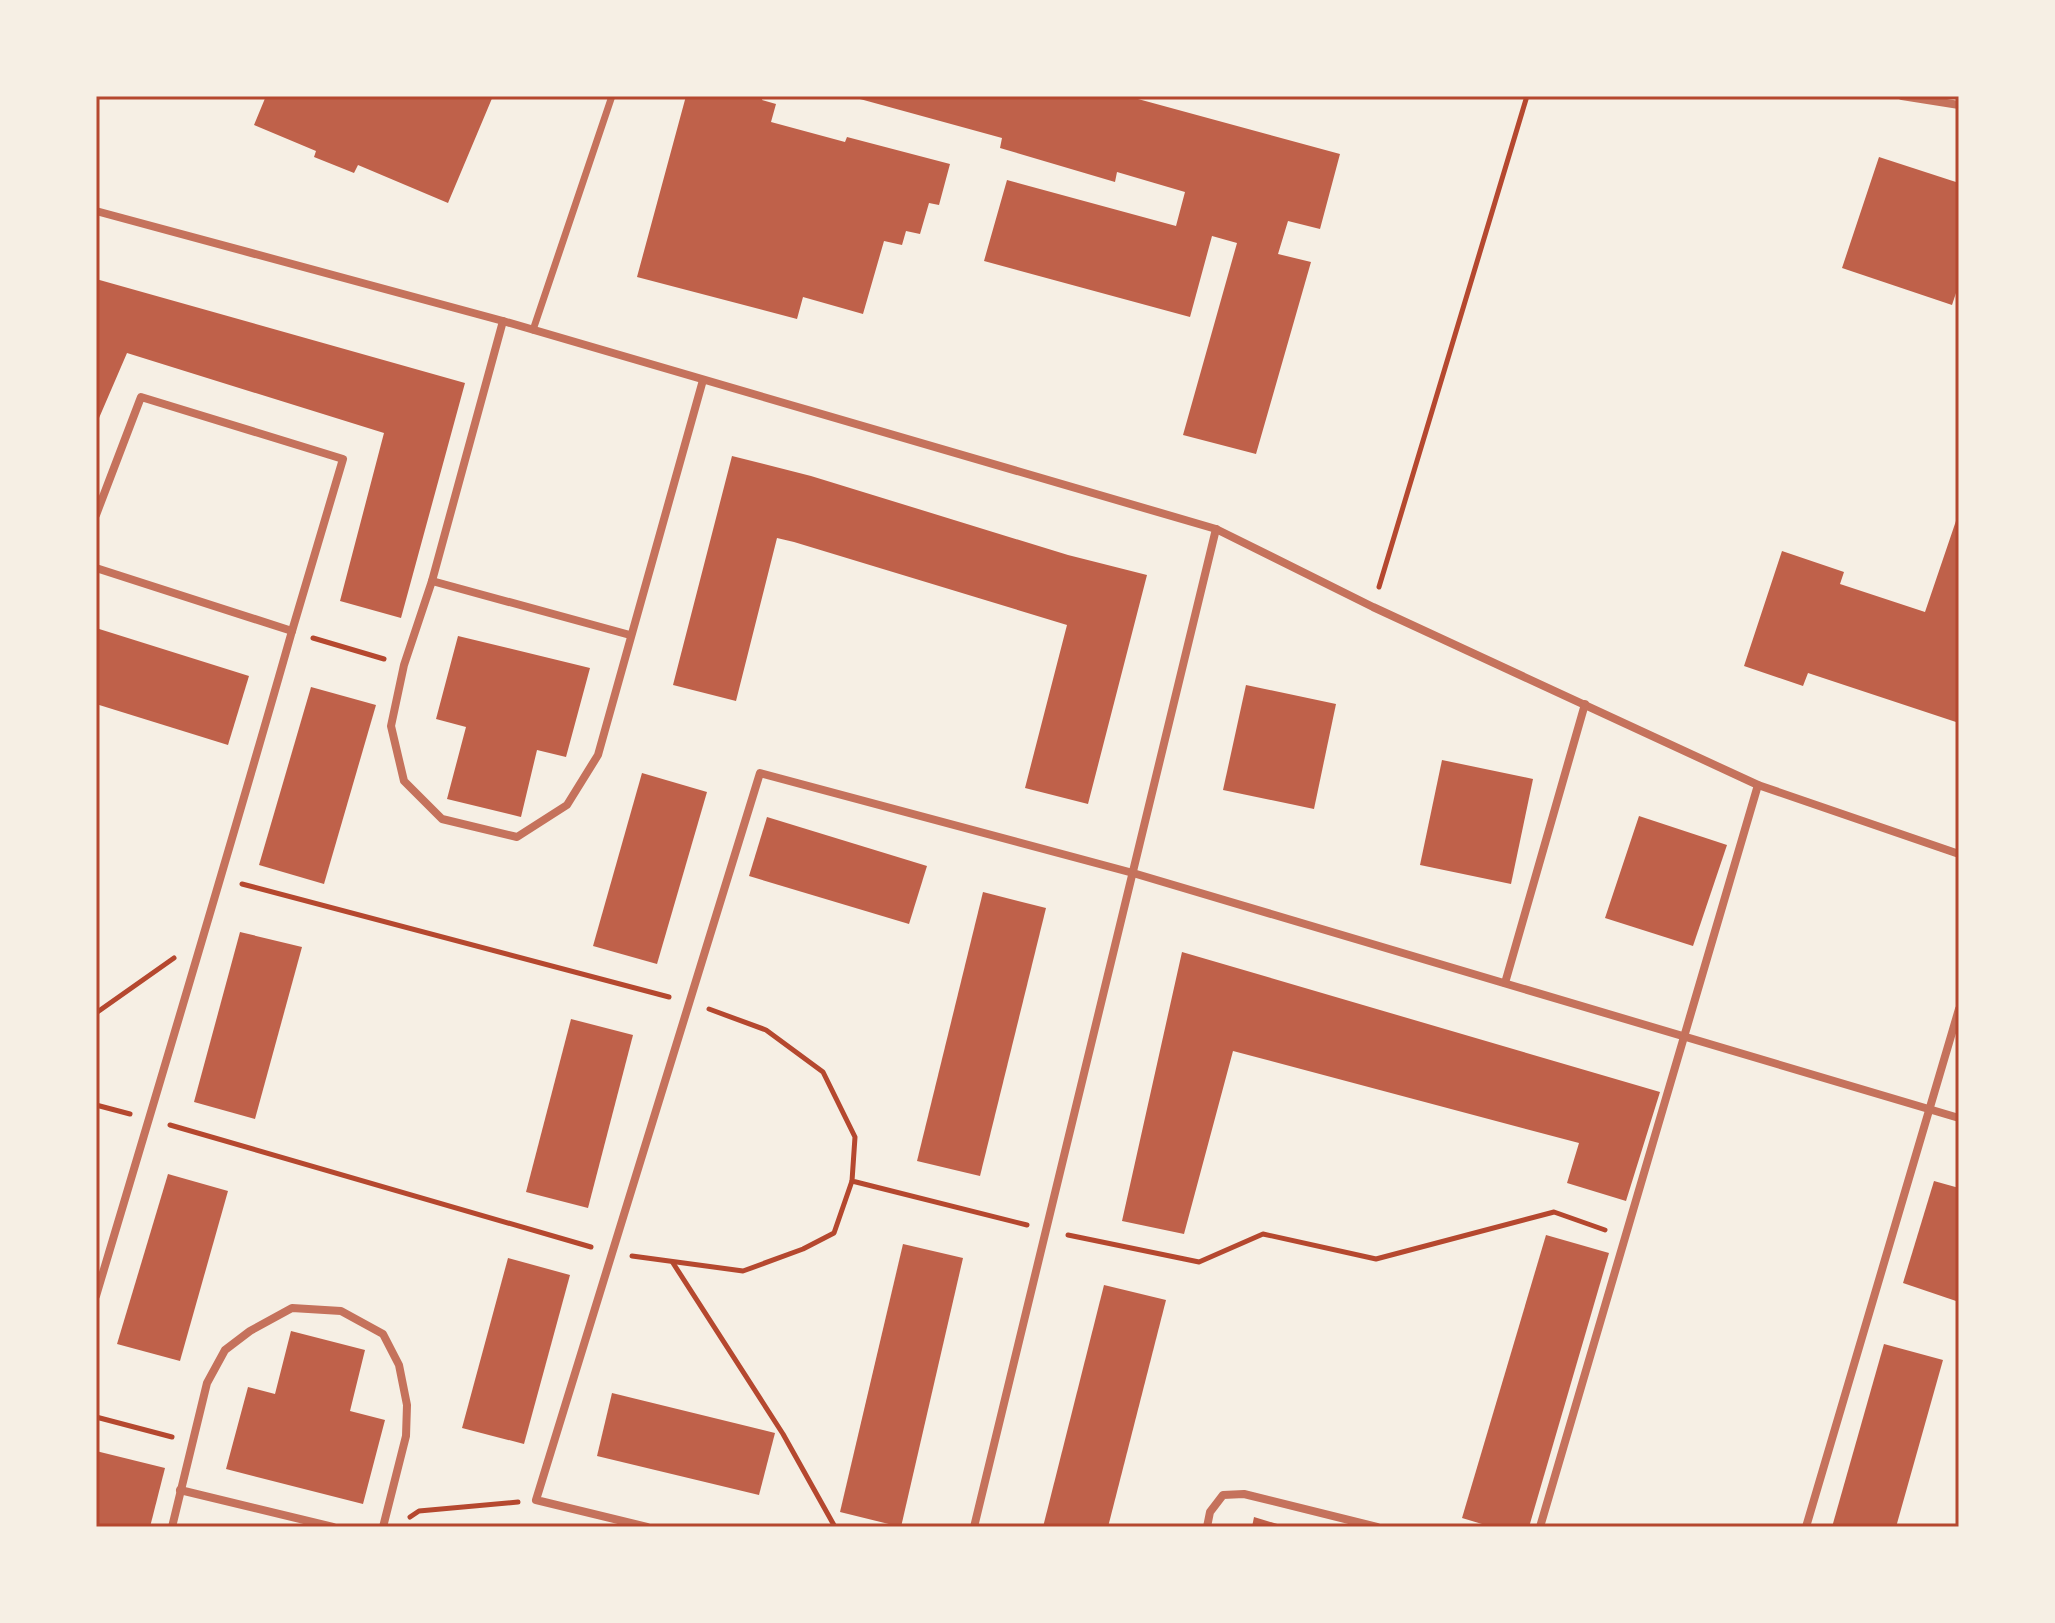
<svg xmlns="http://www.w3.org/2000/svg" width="2055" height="1623" font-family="Barlow,sans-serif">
	<rect width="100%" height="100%" fill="#f6efe4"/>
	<g fill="#bf614a">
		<path d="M266 96 448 97 493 96 448 203 358 165 354 173 314 157 316 151 254 125Z"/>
		<path d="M686 96H763L762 100 776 104 771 122 845 142 847 137 950 164 939 205 929 203 920 234 906 231 902 245 884 241 863 314 803 297 797 319 637 277Z"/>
		<path d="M849 96H1138V99L1340 154 1320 229 1288 221 1278 254 1311 262 1256 454 1183 435 1237 243 1212 236 1190 317 984 261 1007 180 1176 226 1185 192 1117 172 1115 182 1000 148 1002 138Z"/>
		<path d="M1879 157 1959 183V284L1952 305 1842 268Z"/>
		<path d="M96 279 465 383 401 618 340 601 384 433 127 353 96 425Z"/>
		<path d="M732 456 811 476 1068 555 1147 575 1088 804 1025 788 1067 625 794 542 777 538 736 701 673 685Z"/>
		<path d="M1959 512V723L1808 673 1803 686 1744 666 1782 551 1844 572 1840 584 1925 612Z"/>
		<path d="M96 628 249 676 228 745 96 704Z"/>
		<path d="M458 636 590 668 566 757 537 750 521 817 447 799 466 727 436 719Z"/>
		<path d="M1246 685 1336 704 1314 809 1223 790Z"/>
		<path d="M311 687 376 705 324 884 259 865Z"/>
		<path d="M1442 760 1533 779 1511 884 1420 865Z"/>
		<path d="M642 773 707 792 657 964 593 946Z"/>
		<path d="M1639 816 1727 845 1693 946 1605 918Z"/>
		<path d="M767 817 927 866 909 924 749 876Z"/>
		<path d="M983 892 1046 908 980 1176 917 1161Z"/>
		<path d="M240 932 302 947 255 1119 194 1102Z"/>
		<path d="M1182 952 1660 1092 1626 1201 1567 1183 1579 1143 1233 1051 1184 1234 1122 1221Z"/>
		<path d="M571 1019 633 1035 588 1208 526 1192Z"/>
		<path d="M168 1174 228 1191 180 1361 117 1344Z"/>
		<path d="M1934 1181 1959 1188V1302L1903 1283Z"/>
		<path d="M1546 1235 1609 1253 1529 1527H1492L1462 1518Z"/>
		<path d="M903 1244 963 1258 901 1527 840 1512Z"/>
		<path d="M508 1258 570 1275 524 1444 462 1428Z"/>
		<path d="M1104 1285 1166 1300 1108 1527H1043Z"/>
		<path d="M291 1331 365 1350 350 1411 385 1420 363 1504 226 1469 248 1387 275 1394Z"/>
		<path d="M1884 1344 1943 1360 1896 1527H1832Z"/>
		<path d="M612 1393 775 1433 759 1495 597 1456Z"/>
		<path d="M96 1451 165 1468 150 1527H96Z"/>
		<path d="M1254 1517 1284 1526V1527H1252Z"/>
	</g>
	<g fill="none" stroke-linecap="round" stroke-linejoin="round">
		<g stroke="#b5482f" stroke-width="5">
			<path d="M1379 587 1527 96"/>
			<path d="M313 638 384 659"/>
			<path d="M242 884 669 997"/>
			<path d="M709 1009 766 1030 823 1072 855 1137 852 1181 1027 1225"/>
			<path d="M96 1013 174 958"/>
			<path d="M96 1105 130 1114"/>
			<path d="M170 1125 591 1247"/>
			<path d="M1068 1235 1199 1262 1263 1234 1376 1259 1554 1212 1605 1230"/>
			<path d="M632 1256 743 1271 803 1249 834 1233 852 1181"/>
			<path d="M673 1263 783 1434 835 1527"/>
			<path d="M96 1417 172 1437"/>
			<path d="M410 1517 419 1511 518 1502"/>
		</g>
		<path stroke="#c5725c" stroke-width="7" d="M533 330 612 96"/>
		<g stroke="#c5725c" stroke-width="8">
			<path d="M1902 96 1959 105"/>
			<path d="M96 211 503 321 1216 529 1373 607 1758 785 1959 854"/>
			<path d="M503 321 432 581 404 665 391 726 404 781 442 819 517 837 567 805 598 755 703 380"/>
			<path d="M96 515 141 397 343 459 292 631 96 568"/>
			<path d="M432 581 630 635"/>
			<path d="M1505 983 1585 704"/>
			<path d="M96 1296C162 1075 229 853 292 631"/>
			<path d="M180 1490 333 1527"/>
			<path d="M172 1527 207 1383 225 1350 250 1331 292 1308 341 1311 383 1334 399 1365 407 1405 406 1436 383 1527"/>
			<path d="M647 1527 536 1500 760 773 1133 873 1959 1118"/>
			<path d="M974 1527 1216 529"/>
			<path d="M1207 1527 1210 1512 1223 1495 1244 1494 1377 1527"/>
			<path d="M1540 1527 1758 785"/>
			<path d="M1806 1527 1959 1009"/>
		</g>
	</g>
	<rect width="2055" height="1623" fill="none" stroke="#f6efe4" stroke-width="196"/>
	<rect x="98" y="98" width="1859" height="1427" fill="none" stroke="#b5482f" stroke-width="3"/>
</svg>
